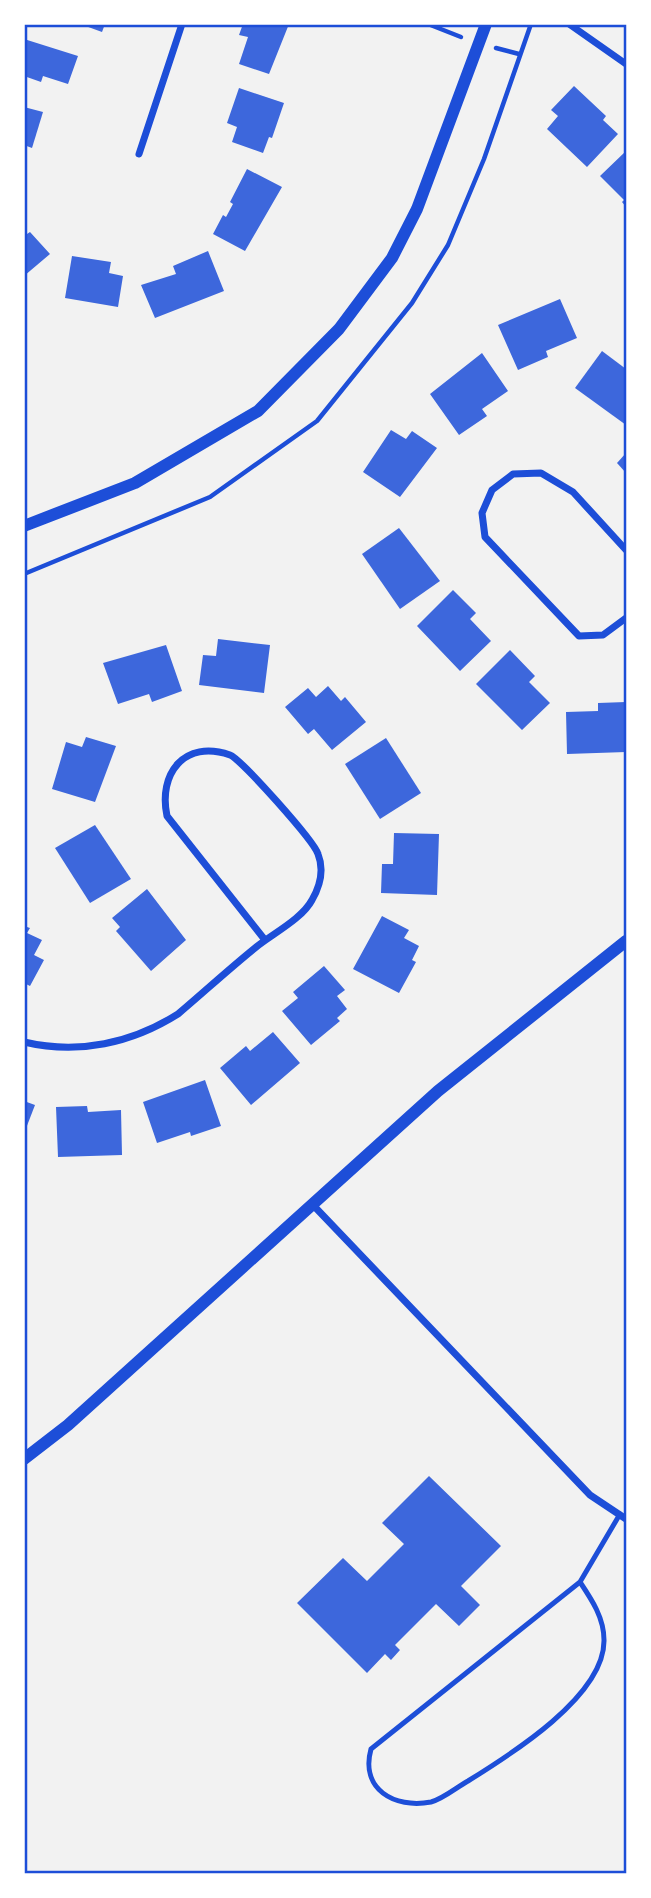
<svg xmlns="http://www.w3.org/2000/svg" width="651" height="1898" font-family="Raleway,sans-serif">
	<rect width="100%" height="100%" fill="#f2f2f2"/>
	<g fill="#3d67dc">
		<path d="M80 24H105L102 32Z"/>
		<path d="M243 24H289L269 74 239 64 248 37 239 35Z"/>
		<path d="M24 39 78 56 68 84 43 76 41 82 24 76Z"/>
		<path d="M574 86 606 116 603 120 618 134 587 167 547 129 558 116 551 110Z"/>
		<path d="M239 88 284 103 272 138 269 137 263 153 232 142 237 127 227 123Z"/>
		<path d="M24 107 43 112 32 148 24 145Z"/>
		<path d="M626 151V207L622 202 624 200 600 176Z"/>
		<path d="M247 169 282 187 245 251 213 234 223 215 226 217 233 204 230 202Z"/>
		<path d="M24 231 27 234 30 232 50 254 24 276Z"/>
		<path d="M208 251 224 291 155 318 141 285 176 274 173 266Z"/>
		<path d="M72 256 111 262 109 273 123 276 118 307 65 298Z"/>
		<path d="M560 299 577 338 546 351 548 357 518 370 498 325Z"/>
		<path d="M602 351 626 369V425L575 388Z"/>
		<path d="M482 353 508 391 482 409 487 416 459 435 430 394Z"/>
		<path d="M391 430 406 439 412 431 437 448 400 497 363 472Z"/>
		<path d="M626 453V473L617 463Z"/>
		<path d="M399 528 440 581 400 609 362 554Z"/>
		<path d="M453 590 476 613 470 619 491 641 460 671 417 626Z"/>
		<path d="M218 639 270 645 264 693 199 685 203 655 216 656Z"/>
		<path d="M166 645 182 691 152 702 149 694 118 704 103 663Z"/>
		<path d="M510 650 535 676 529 682 550 703 522 730 476 684Z"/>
		<path d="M328 686 341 701 345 697 366 722 332 750 314 729 308 734 285 707 308 688 316 697Z"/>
		<path d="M626 702V752L567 754 566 712 598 711V703Z"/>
		<path d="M86 737 116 746 95 802 52 789 66 742 82 747Z"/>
		<path d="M386 738 421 793 380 819 345 764Z"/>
		<path d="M95 825 131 879 90 903 55 848Z"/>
		<path d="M394 833 439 834 437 895 381 893 382 864H393Z"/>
		<path d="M147 889 186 940 151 971 116 931 120 927 112 918Z"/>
		<path d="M382 916 409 930 404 938 419 946 412 960 416 962 399 993 353 969Z"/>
		<path d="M24 926 30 928 27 933 42 940 34 955 44 960 30 986 24 983Z"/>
		<path d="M324 966 345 990 337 996 347 1009 337 1018 340 1021 311 1045 282 1011 298 998 293 992Z"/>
		<path d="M273 1032 300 1063 251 1105 220 1068 246 1046 250 1051Z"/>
		<path d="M205 1080 221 1126 191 1136 190 1132 157 1143 143 1102Z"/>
		<path d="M24 1101 35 1105 25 1131H24Z"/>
		<path d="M87 1106 88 1112 121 1110 122 1155 58 1157 56 1107Z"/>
		<path d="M429 1476 501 1546 461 1586 480 1605 459 1626 436 1604 395 1645 400 1650 391 1660 385 1654 367 1673 297 1603 343 1558 367 1581 404 1544 382 1523Z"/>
	</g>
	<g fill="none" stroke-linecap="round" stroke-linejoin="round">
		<g stroke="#1d4ed8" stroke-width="4.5">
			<path d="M428 24 461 37"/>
			<path d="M496 48 519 54"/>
			<path d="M24 574 210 497 317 421 412 303 448 245 484 159 531 24"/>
		</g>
		<path stroke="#1d4ed8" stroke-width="5" d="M580 1582C592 1600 604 1618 604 1640 605 1696 510 1755 468 1781 457 1787 443 1799 431 1802 394 1809 360 1789 371 1749L580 1582 620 1514"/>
		<g stroke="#1d4ed8" stroke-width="7">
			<path d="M569 24 626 64"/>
			<path d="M139 154 182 24"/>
			<path d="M626 550 573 492 541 473 513 474 492 490 482 513 485 537 579 636 603 635 626 618"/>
			<path d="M24 1042C79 1055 132 1043 178 1014 204 992 229 969 255 948 272 934 302 919 312 900 320 886 324 869 318 854 314 841 241 759 230 755 184 739 158 774 167 816L265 940"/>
			<path d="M313 1205 590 1495 626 1519"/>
		</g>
		<g stroke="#1d4ed8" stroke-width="12">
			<path d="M24 526 135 483 258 411 339 329 392 258 417 209 486 24"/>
			<path d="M24 1459 68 1425 438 1091 626 941"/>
		</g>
	</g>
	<rect width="651" height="1898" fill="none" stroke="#ffffff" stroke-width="52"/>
	<rect x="26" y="26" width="599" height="1846" fill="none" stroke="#1d4ed8" stroke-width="2.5"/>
</svg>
